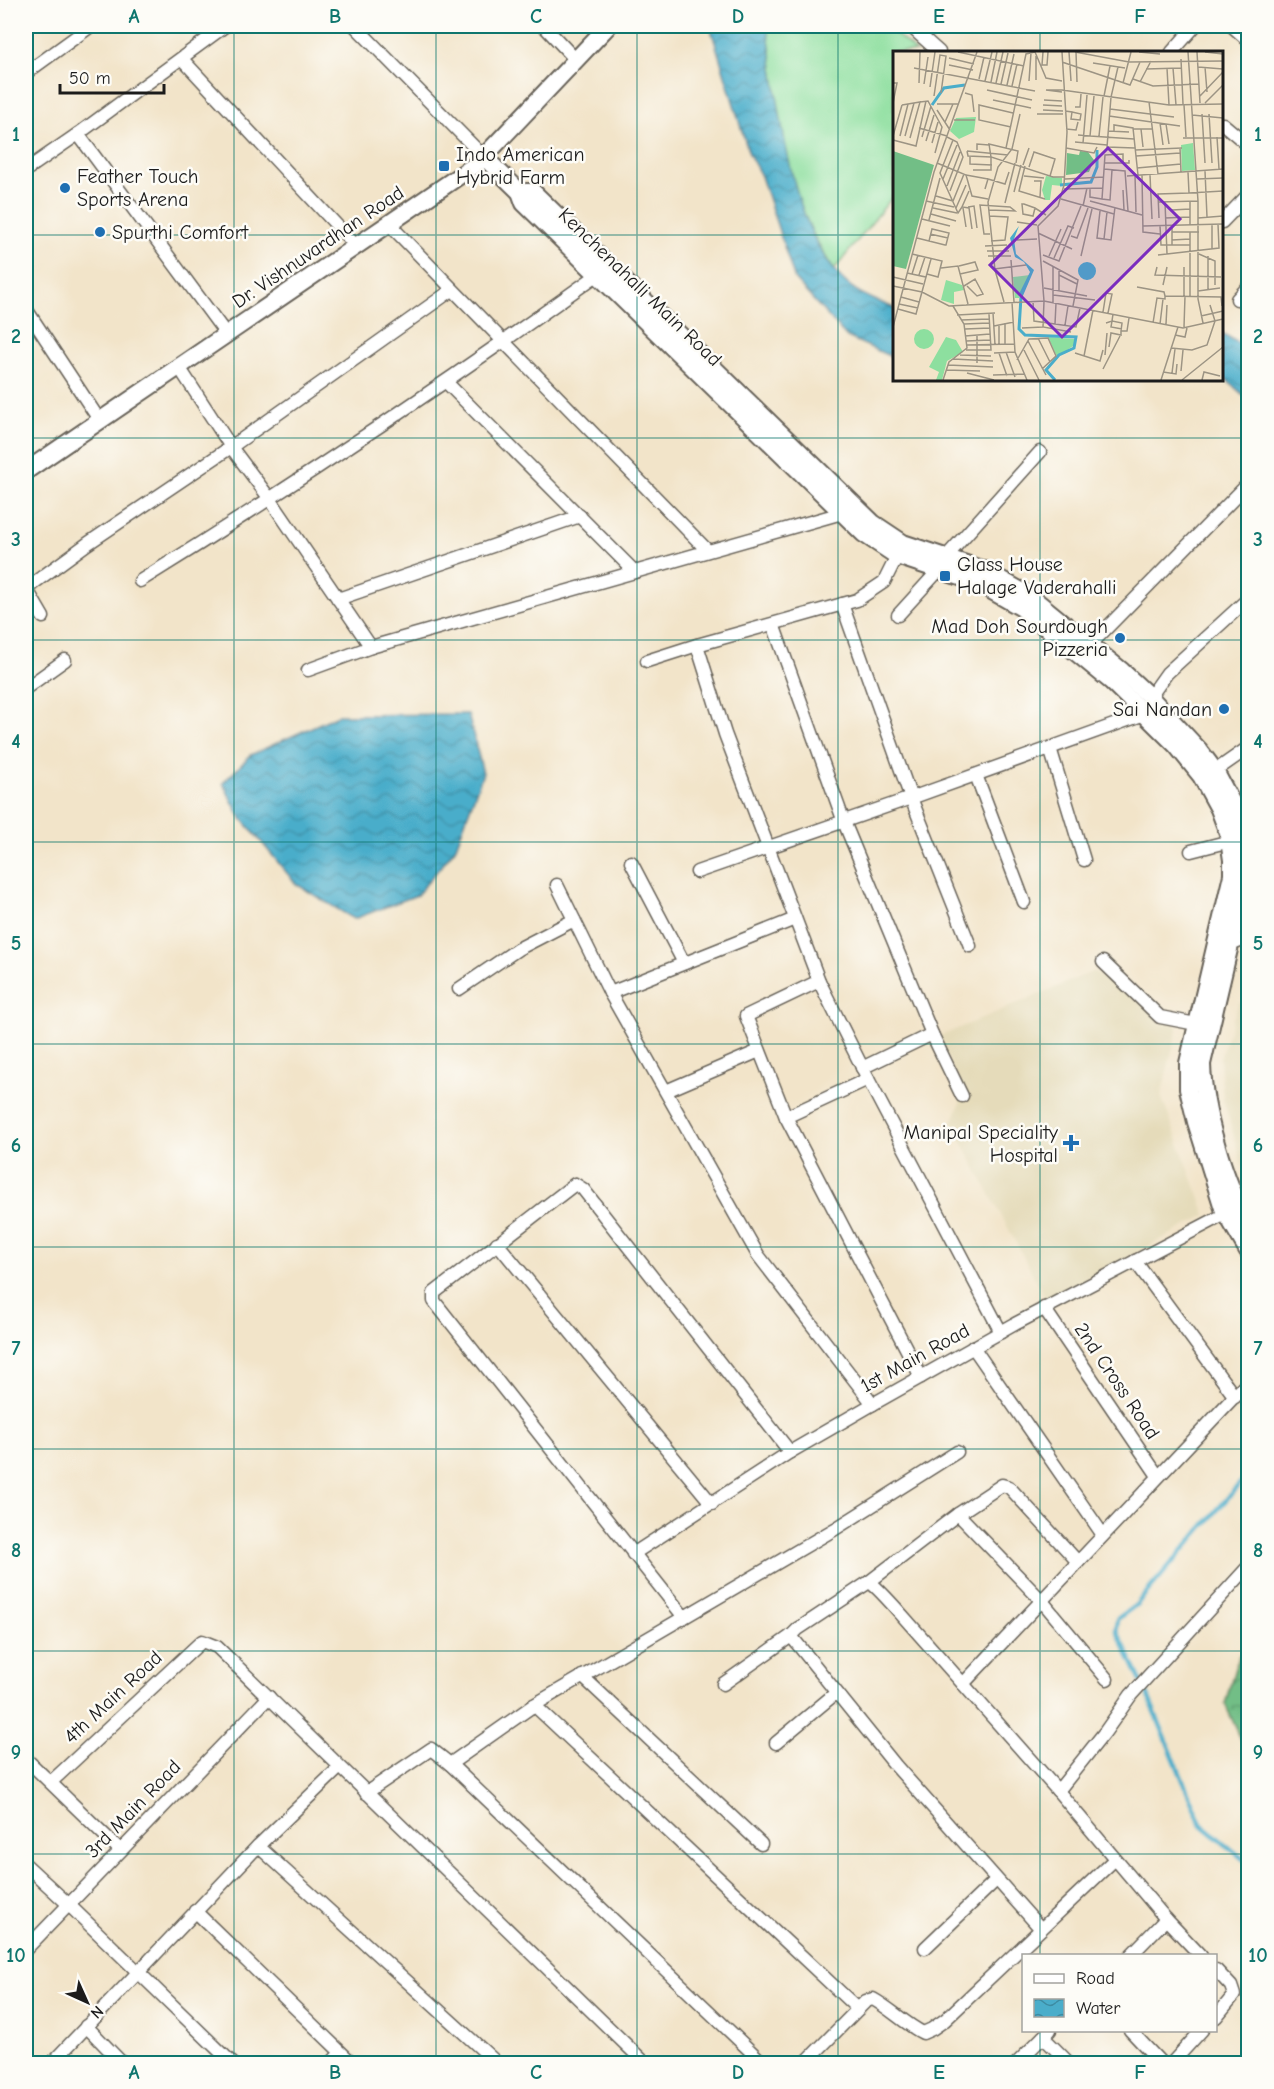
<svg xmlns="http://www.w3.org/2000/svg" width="1274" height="2089" font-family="'Comic Neue',sans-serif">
	<defs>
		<pattern id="forest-crowns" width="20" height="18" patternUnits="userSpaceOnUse" patternTransform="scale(1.5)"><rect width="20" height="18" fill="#72be86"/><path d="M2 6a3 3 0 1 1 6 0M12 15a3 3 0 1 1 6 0" fill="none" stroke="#5d9a6d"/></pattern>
		<pattern id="water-waves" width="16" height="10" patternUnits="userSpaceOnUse" patternTransform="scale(1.5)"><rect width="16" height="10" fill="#4aadca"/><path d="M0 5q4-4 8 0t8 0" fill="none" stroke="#3d8ca3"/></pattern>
	</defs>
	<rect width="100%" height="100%" fill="#fdfcf7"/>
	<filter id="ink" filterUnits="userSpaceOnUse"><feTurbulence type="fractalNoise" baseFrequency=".0167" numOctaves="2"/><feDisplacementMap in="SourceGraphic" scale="12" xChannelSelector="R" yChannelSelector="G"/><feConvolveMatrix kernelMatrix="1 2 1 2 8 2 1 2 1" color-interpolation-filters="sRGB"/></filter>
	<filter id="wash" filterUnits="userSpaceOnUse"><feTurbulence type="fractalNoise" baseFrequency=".008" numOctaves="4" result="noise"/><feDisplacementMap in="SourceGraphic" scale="24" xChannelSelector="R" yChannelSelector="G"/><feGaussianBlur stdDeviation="1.35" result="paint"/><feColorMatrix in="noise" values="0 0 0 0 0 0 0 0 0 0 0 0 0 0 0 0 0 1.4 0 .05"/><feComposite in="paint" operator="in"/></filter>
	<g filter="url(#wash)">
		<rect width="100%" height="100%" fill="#f2e4c9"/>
		<g fill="#e5dbba">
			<path d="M1094 971 1178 1026 1161 1096 1206 1215 1047 1301 952 1123 964 1093 938 1037Z"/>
			<path d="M1239 1002 1248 1013V1185L1223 1099 1220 1058Z"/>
		</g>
		<path fill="#8ddf9f" stroke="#547e5e" stroke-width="1.5" d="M767 26H886L917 52H894V195L834 270C820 248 807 225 799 199 781 143 775 83 767 26Z"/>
		<path fill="url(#forest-crowns)" stroke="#476d51" stroke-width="1.5" d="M1248 1645V1754L1225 1704 1238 1657Z"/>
		<g fill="url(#water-waves)" stroke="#336473" stroke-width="1.5">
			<path d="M710 26H767C779 99 789 247 857 291 868 298 882 303 894 308V358L847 337 795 280 761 176 749 154Z"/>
			<path d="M1222 333 1248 349V399L1222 376Z"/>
			<path d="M468 714 483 773 455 849 417 895 354 919 296 884 239 815 223 783 251 755 338 715Z"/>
		</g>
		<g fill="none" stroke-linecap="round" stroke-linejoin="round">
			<path stroke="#4aadca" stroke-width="4.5" d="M1248 1474 1136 1605 1117 1619 1116 1629 1149 1698 1201 1824 1248 1863"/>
		</g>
	</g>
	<g filter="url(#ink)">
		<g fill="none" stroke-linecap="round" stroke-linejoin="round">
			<defs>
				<g id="street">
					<path d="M355 26 484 157"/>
					<path d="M544 26 576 60"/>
					<path d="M910 26 939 52"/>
					<path d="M1232 26 1248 40"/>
					<path d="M1172 52 1195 26"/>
					<path d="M182 59 356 246"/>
					<path d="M26 73 91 26"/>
					<path d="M1223 124 1248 145"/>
					<path d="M78 134 226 334"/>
					<path d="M26 170 78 134 225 26"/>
					<path d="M1222 222 1248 195"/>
					<path d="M389 224 707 550"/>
					<path d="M1237 299 1248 287"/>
					<path d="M26 309 100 421"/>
					<path d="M179 367 231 447 270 499 371 647 842 513 847 509"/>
					<path d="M446 382 635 572"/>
					<path d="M897 556 884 582 857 600 697 645 725 734 819 981 868 1079 1001 1332"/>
					<path d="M946 557 1040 452"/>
					<path d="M140 581C296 484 448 382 597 275"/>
					<path d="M338 599 580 516"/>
					<path d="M842 604 911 798 970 946"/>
					<path d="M898 615 939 570"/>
					<path d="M43 617 29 593 28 589 31 585 87 544 231 447 452 290"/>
					<path d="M773 624 844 822 932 1034 862 1068"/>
					<path d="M1090 645 1248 484"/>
					<path d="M647 661 697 645"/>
					<path d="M308 670 371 647"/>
					<path d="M26 688 65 660"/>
					<path d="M1150 697 1167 673 1248 599"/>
					<path d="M1050 748 1084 860"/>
					<path d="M1215 771 1248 748"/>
					<path d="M976 775 1024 902"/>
					<path d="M1191 851 1230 841"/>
					<path d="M631 862 684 963"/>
					<path d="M697 872 911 798 1150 712"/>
					<path d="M557 885 610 993 758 1255 873 1404"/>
					<path d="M1230 945 1248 938"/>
					<path d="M1103 962 1160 1017 1196 1024"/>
					<path d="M819 981 746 1016 786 1117 921 1377"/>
					<path d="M459 989 518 949 574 920"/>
					<path d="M610 993 795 919"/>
					<path d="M932 1034 962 1096"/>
					<path d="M666 1091 759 1051"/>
					<path d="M786 1117 868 1079"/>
					<path d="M497 1243 712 1504"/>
					<path d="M1135 1261 1235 1397"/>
					<path d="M1044 1308 1158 1476"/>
					<path d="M973 1347 1103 1535"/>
					<path d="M958 1514 1042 1601 1107 1679"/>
					<path d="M633 1554 790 1452 873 1404 1015 1324 1233 1210"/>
					<path d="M869 1582 958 1514 1002 1485 1009 1487 1078 1562"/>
					<path d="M684 1617 434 1301V1293L575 1184 583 1189 790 1452"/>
					<path d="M582 1676 761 1844"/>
					<path d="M723 1684 791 1636"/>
					<path d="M963 1684 1248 1382"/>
					<path d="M534 1705 858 2009"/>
					<path d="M776 1743 836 1693"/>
					<path d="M26 1759 120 1850"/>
					<path d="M450 1764 764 2064"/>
					<path d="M51 1782 202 1641 217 1647 646 2064"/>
					<path d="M1058 1791 1105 1732 1131 1695 1248 1567"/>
					<path d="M366 1793 431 1749 450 1764 534 1705 835 1529 957 1452"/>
					<path d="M258 1846 498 2064"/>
					<path d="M26 1865 68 1904 233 2064"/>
					<path d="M195 1911 353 2064"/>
					<path d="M1041 1929 896 1766 791 1636 798 1629 869 1582C876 1585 901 1614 909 1623L1058 1791 1166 1919 1201 1956"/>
					<path d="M925 1948 996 1880"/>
					<path d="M26 1949 269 1697"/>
					<path d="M1130 1956 1166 1919"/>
					<path d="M1216 1970 1231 1986 1234 1995 1216 2017"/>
					<path d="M86 2026 123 2064"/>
					<path d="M1130 2030 1162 2064"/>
					<path d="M1043 2037 1070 2064"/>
					<path d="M51 2064 258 1846 340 1767"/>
					<path d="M330 2064 341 2053"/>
					<path d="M804 2064 866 2001 873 1999C891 2009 905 2024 923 2033L932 2029 945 2020 1114 1860"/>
					<path d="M1016 2064 1050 2030"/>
					<path d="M1171 2064 1202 2030"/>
				</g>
				<g id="secondary">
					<path d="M484 157 520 192 524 203 864 534 897 556 978 583 1022 608 1112 682 1176 745 1201 776 1219 809 1228 833 1232 860V875L1188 1063V1089L1196 1122 1223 1208 1248 1251"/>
					<path d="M520 192H533L873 523 903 543 984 570 1030 596 1122 671 1149 696 1200 751 1215 771 1232 803 1242 830 1247 860 1246 877 1202 1064C1203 1111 1225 1183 1248 1223"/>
					<path d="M26 471 478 163 608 26"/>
				</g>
			</defs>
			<use href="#street" stroke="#676259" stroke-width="15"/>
			<use href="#secondary" stroke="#676259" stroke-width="20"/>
			<use href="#street" stroke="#fff" stroke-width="12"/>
			<use href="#secondary" stroke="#fff" stroke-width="16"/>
		</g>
	</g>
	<path fill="none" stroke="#0f766e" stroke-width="1.5" stroke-opacity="0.55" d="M234 26V2064M436 26V2064M637 26V2064M838 26V2064M1040 26V52M26 235H894M1222 235H1248M1040 380V1956M26 438H1248M26 640H1248M26 842H1248M26 1044H1248M26 1247H1248M26 1449H1248M26 1651H1248M26 1854H1248M1040 2030V2064"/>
	<g fill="#1f6fb2" stroke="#fdfcf7" stroke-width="2">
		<rect x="438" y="160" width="12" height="12" rx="3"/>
		<circle cx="65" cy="188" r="6"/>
		<circle cx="100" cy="232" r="6"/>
		<rect x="939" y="570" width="12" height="12" rx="3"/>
		<circle cx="1120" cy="638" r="6"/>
		<circle cx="1224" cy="709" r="6"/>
		<path d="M1068 1134h6v6h6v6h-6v6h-6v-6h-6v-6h6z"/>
	</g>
	<g text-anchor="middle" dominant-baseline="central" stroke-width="5" stroke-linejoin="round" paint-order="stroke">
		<g font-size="20" fill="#1c1c1c" stroke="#fdfcf7" text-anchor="start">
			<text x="456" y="154">Indo American<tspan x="456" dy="23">Hybrid Farm</tspan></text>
			<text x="77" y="176">Feather Touch<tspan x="77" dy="23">Sports Arena</tspan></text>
			<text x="112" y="232">Spurthi Comfort</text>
			<text x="957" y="564">Glass House<tspan x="957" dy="23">Halage Vaderahalli</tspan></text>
			<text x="1108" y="626" text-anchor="end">Mad Doh Sourdough<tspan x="1108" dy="23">Pizzeria</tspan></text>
			<text x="1212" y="709" text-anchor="end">Sai Nandan</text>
			<text x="1058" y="1132" text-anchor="end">Manipal Speciality<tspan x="1058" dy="23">Hospital</tspan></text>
		</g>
		<g font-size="20" fill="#1c1c1c" stroke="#fdfcf7">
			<text transform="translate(318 247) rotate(-34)">Dr. Vishnuvardhan Road</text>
			<text transform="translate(640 287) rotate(44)">Kenchenahalli Main Road</text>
			<text transform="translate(915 1358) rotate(-29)">1st Main Road</text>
			<text transform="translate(1117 1381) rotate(56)">2nd Cross Road</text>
			<text transform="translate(113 1697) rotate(-43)">4th Main Road</text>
			<text transform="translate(133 1809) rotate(-46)">3rd Main Road</text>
		</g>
	</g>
	<g transform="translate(893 51)">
		<rect width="330" height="330" fill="#f2e4c9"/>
		<path d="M83 66 81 81 66 88 57 80 63 67ZM153 125 169 127V135L159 134 157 149H152L149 139ZM137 224 126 247H122L120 226ZM53 229 69 234 71 239 61 241V253L48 249ZM21 288a10 10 0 1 1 20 0a10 10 0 1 1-20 0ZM53 286 63 289 70 301 54 310 49 329H43L46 321 36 316Z" fill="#8ddf9f"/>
		<path d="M0 100 41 114 13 218 0 215ZM187 100 195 101 201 109 196 121 173 124 174 102 186 104Z" fill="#72be86"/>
		<path d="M300 92 302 119 289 120 288 94ZM155 286 181 288 183 293 164 306Z" fill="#8ddf9f"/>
		<path d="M126 175 121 188 123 203 141 219 129 247 126 243 137 221 131 211 122 206 117 187ZM185 220a9 9 0 1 1 18 0a9 9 0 1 1-18 0Z" fill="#4aadca"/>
		<path fill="none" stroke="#4aadca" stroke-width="3" d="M39 54 51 37 72 34M167 134 198 131 204 116V99M128 246 126 278 132 284 183 286 181 297 166 304 153 319 162 329"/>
		<path fill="none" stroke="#9c9484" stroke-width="1.5" d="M65 1 131 15M142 1 153 27 169 30M150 1 149 14H154L155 1M176 1 178 30M182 1 236 11 330 10M183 1 184 31M246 1 267 3M295 1 305 150V248L310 272M304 1 307 52M312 1 330 3M56 7 81 13M288 8 290 53M169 11 237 34 247 11M200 12 232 17M56 14 80 19M225 16 218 46 214 96 242 97M305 16 330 18M312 16 314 41M21 17 142 40M274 17 276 54M280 17 283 54M253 18 288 17M86 28 91 6M240 28 260 35 306 33M143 29V5M92 30 99 1M136 30 138 2M98 31 104 1M247 31 258 10M0 32H4L0 52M26 32 27 1M103 32 110 1M230 32 238 1M31 33 35 6M108 33 115 2M114 34 121 3M119 35 124 13M37 36 42 1M94 39 139 49M169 39 276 54 330 53M169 41 153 39H169M72 42 79 44 81 61M41 45 47 4 53 5 48 42M211 45 217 15M307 45 330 21M100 49 138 57M151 49 169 50M27 51 35 50 49 76 42 102M256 51 265 123M312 52 330 34M44 53H66M9 54 27 51 17 87M150 54 169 55M291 54 293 86M182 56H187L188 43M217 58 281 66M44 59 57 79M150 59 170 60M172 60 179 61 178 68 187 69 188 63 179 61M144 63H170M309 63 312 112M316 63 319 112M299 64 330 67M216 65 287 75M61 69H82M52 71 60 53M267 72 270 94M273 73 276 93M118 76 86 69V54L120 62M26 77 54 85M173 78 183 79 185 71M240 78H260M248 78 250 96M215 80 236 81M221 80V74L240 77 245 124M185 84 197 85 201 45M0 85 9 54M7 85 15 53M12 85 21 52M197 85 241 88M206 85 210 46M29 86 38 55M54 86 64 91 70 106 57 140M324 86 326 118M290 87H330M0 89 23 95 33 50M60 89 47 122 65 162 69 156M33 90 41 64M182 91 214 94M39 92 45 71M190 92 194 44M113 97 133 3 142 1M173 97 201 102 204 96M287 97 288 121M84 99V93L96 94M242 99 289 97M74 100 75 105 98 106V119H80M74 100 115 104M77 105V113L99 114M243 105 287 102M44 112 73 124 79 145 95 148M123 112 125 100 96 93 98 106 160 126H172M212 112H236V109M130 114 136 97M132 115 126 140 152 148M136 116 141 101 162 108 157 125M244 117 288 113M211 118 232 120 235 160M219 119 217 149 209 148 212 104 230 103V113M312 120 314 166M73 124 95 128M242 124 243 161M249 124 250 181 267 183M257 124 259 168M131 125 151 127M234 125 330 118M50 128 64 94M172 128 211 126M304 128 330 127M141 130H148L147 146M54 135 67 101M197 137V146L209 148M92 138 95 128 112 133 116 121M171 138 210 137M230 139 231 159M76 140 69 156 76 157 79 178M121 141 128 114M296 142 330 140M43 145 60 150 71 123M168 148 221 163M33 150 61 156M197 150 249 164M266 151 305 150M272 151 274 203M297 151V174M112 152 122 112M190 155 194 137M75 156 81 155 84 177M40 157 64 162M63 157 73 134M70 157 73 176M142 157 140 165 130 163 129 153H131L142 157 153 164M96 159 122 160 117 156 87 154 91 183H97M279 159 297 158M207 160 204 187 218 189 222 156M38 163 63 170M96 165 115 166 112 189 98 190M266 167 265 143 296 142 295 121M272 167 297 166M305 167 330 165M29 168 57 175M36 169 47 127M124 171 144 174M319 173V198M250 175 330 173M267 175 268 194H297M279 181H306M297 181V245M145 182 179 198M37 183 55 187M178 185 184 187 195 157M24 187 52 194H53L56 182 39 178 36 190M211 188 214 161M124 189 144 188M279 189 297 188M279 194V175M92 195 114 194M94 200H116M19 203 49 210 45 226 34 223M306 203 322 210V234M150 204 166 210 188 155M265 204 326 197 325 173M95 205H118M156 205 168 178M188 205 199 158M161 207 175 175 181 177M118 209 121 251M150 210 185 229 180 255M66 215 82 211 85 219 67 223M264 216 262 224 328 226M291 216V245M48 217 65 215 75 253M101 218 133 214M14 222 33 226 38 208M19 223 25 204M26 224 32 206M166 224 184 233M0 226 30 233M270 234 274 216M0 235 29 241 56 255 74 254M71 235 82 228 90 243 84 245 74 235M244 236 271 241 272 245M151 237 194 245M166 239V218M315 239V205M305 240 327 237M160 244 202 249M272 245 328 246 329 255M8 246 26 251M140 250 141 270 183 276 187 257M151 250 150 276 178 281M151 250 145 175 165 155 171 134 174 81 169 1M111 251 102 219 95 151 105 116 119 98 127 63M119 251 122 301 134 329M160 252V215M6 253 25 257M73 254 151 250 290 277 330 268M5 258 23 263 33 226M210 261 213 242 219 243 215 262M100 262 102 294M64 264 102 262M308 265 330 260M68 269 96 268M112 272V293M213 272 219 270 218 276 229 278M260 272 264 247 272 248V245M71 273 96 272M162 273 163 252M267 273 270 248M273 273 274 254M106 274V293M172 274 175 255M101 275 121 271M0 276 41 121 84 1M291 276 292 245M129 277 150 276M72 278 97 277M228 280H234L236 267M84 284V312M282 284 292 286 294 277M72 285 97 283M145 287 157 311M73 290 97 289M135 290 153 324M74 294 121 293M216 296 218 282 228 284V280L229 272 219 270 220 263M278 297 299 299 314 294 322 270 317 254M73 299H98L96 263M131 299 146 329M113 301 122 326M101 302 122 301M106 302 114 325M182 302 207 310 210 299M67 304 98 305M212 304 214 282M191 305 200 259M60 308 100 310M124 309 136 288 155 287 163 305 149 318M55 314 100 316M210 318 227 285M53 319 87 320M288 320 290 299M270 321 283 323 284 313M74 322 101 329M279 322 282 298M100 324 131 323M50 329 56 311 74 297 71 273 60 255M268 329 285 276M289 329 330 296M309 329 311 321 327 325"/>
		<path fill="#7b2cbf" fill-opacity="0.15" stroke="#7b2cbf" stroke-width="3" d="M215 97 287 168 169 286 97 214Z"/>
		<rect width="330" height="330" fill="none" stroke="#1c1c1c" stroke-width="3"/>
	</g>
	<rect width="1274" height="2089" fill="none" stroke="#fdfcf7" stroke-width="66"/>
	<rect x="1022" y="1954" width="195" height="78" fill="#fdfcf7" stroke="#a3a29f" stroke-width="1.5"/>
	<rect x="1034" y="1974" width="30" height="9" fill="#ffffff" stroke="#a3a29f" stroke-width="1.5"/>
	<text x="1076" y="1984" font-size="18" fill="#1c1c1c">Road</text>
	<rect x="1034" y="1999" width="30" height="18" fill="url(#water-waves)" stroke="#a3a29f" stroke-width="1.5"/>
	<text x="1076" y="2014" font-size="18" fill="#1c1c1c">Water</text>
	<g transform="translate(87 2002) rotate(135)" stroke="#fdfcf7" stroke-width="4.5" paint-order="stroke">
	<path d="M0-4.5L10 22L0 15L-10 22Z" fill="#1c1c1c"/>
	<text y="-9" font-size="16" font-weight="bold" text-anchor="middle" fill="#1c1c1c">N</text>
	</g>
	<path d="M60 84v9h104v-9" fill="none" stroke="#1c1c1c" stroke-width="3"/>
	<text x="69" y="84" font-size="18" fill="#1c1c1c" stroke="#fdfcf7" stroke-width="4.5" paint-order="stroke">50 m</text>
	<rect x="33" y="33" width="1208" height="2023" fill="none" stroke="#0f766e" stroke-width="2"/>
	<g font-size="20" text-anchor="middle" font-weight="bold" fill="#0f766e">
		<text x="134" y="23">A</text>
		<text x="335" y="23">B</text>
		<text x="536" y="23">C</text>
		<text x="738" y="23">D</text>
		<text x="939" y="23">E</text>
		<text x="1140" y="23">F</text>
		<text x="16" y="141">1</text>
		<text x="1258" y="141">1</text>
		<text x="16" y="343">2</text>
		<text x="1258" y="343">2</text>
		<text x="16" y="546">3</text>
		<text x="1258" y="546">3</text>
		<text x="16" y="748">4</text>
		<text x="1258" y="748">4</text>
		<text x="16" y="950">5</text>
		<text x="1258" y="950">5</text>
		<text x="16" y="1152">6</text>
		<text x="1258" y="1152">6</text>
		<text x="16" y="1355">7</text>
		<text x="1258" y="1355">7</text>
		<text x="16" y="1557">8</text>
		<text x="1258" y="1557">8</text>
		<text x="16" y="1759">9</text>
		<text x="1258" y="1759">9</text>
		<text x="16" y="1962">10</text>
		<text x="1258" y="1962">10</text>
		<text x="134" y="2079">A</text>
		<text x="335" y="2079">B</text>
		<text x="536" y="2079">C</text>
		<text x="738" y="2079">D</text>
		<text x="939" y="2079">E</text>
		<text x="1140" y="2079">F</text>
	</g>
</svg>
